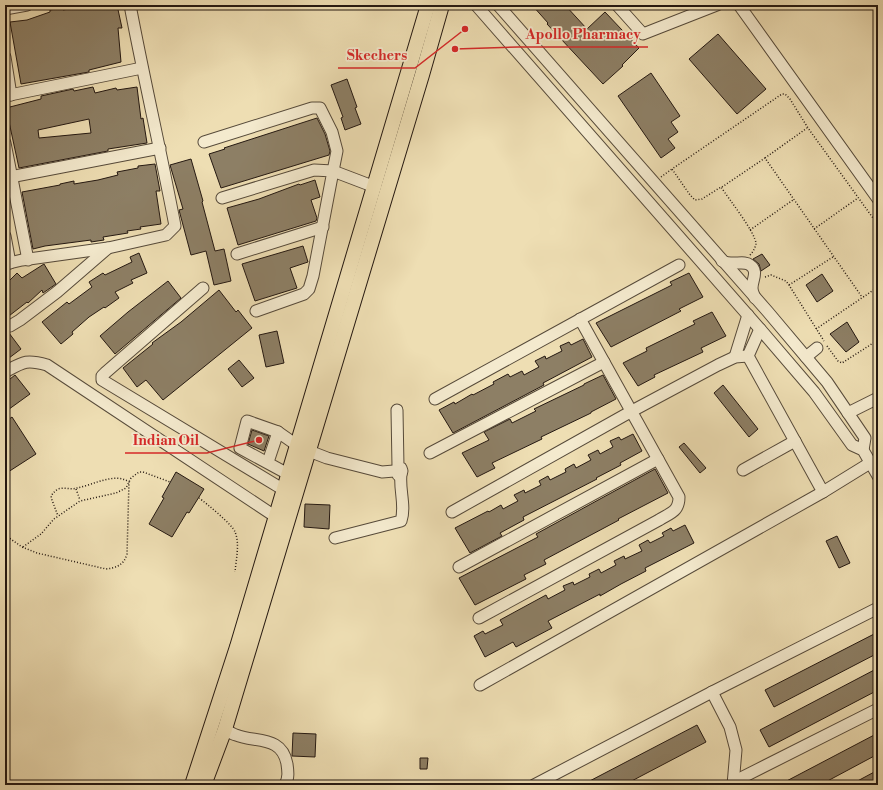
<svg xmlns="http://www.w3.org/2000/svg" width="883" height="790" font-family="'Libre Bodoni',serif">
	<rect width="100%" height="100%" fill="#eedeb3"/>
	<filter id="stains"><feTurbulence type="fractalNoise" baseFrequency=".005" numOctaves="4"/><feColorMatrix values="0 0 0 0 .2 0 0 0 0 .09 0 0 0 0 .02 0 0 0 .5 -.17"/></filter>
	<radialGradient id="worn" r=".72"><stop offset=".6" stop-color="#630" stop-opacity="0"/><stop offset="1" stop-color="#630" stop-opacity=".3"/></radialGradient>
	<g fill="#8d7f65" stroke="#241811" fill-rule="evenodd">
		<path d="M93 5H117L122 28H118L121 62 89 70V72L21 84 10 22 27 20 50 12V10L62 8 63 10Z"/>
		<path d="M532 5H565L587 29 605 12 639 48 622 65 623 66 603 84 547 24 548 23Z"/>
		<path d="M718 34 766 89 737 114 689 59Z"/>
		<path d="M651 73 680 116 671 122 678 132 668 139 675 148 661 158 618 96Z"/>
		<path d="M347 79 357 107 355 108 361 124 345 130 341 118 343 117 331 85Z"/>
		<path d="M93 87 95 93 116 88 117 90 137 87 141 119 143 118 147 143 108 149V151L19 168 6 108 41 99V96L73 89 74 91ZM89 119 91 133 39 138 38 130Z"/>
		<path d="M317 118 325 134 330 151 329 155 221 188 209 154 225 149 224 148Z"/>
		<path d="M191 159 203 201 202 202 215 251 224 249 231 281 214 285 206 251 191 255 179 210 183 209 170 165Z"/>
		<path d="M155 164 160 191H156L161 224 140 227 141 229 127 231 128 233 103 237 104 240 91 242V240L45 246 33 249 22 192 60 185V184L74 181V184L98 180 118 175 117 172 138 168V166Z"/>
		<path d="M315 180 320 197 311 200 317 218 316 221 238 245 227 208 259 199 299 184 300 185Z"/>
		<path d="M303 246 308 262 290 268 297 288 255 301 242 264Z"/>
		<path d="M139 253 147 273 131 280 133 283 115 292 119 298 105 308 104 307 89 317 72 332 73 334 61 344 42 322 67 302 69 304 92 287 89 282 103 273 105 275 132 262 130 257Z"/>
		<path d="M762 254 770 265 761 271 759 264 753 259Z"/>
		<path d="M44 264 56 284 43 293 42 290 28 303 27 302 5 319V285L17 273 22 278Z"/>
		<path d="M689 273 703 297 679 309 681 311 611 347 596 323 672 285 670 282Z"/>
		<path d="M822 274 833 291 817 302 806 285Z"/>
		<path d="M168 281 181 298 115 354 100 336 128 312Z"/>
		<path d="M219 290 236 312 238 310 252 328 163 400 146 380 137 387 123 368 153 344 152 343 181 322Z"/>
		<path d="M712 312 726 336 701 348 703 352 654 375 655 377 638 386 623 363 647 351 646 348 695 324 693 321Z"/>
		<path d="M847 322 859 342 846 352 830 334Z"/>
		<path d="M277 331 284 363 266 367 259 335Z"/>
		<path d="M9 333 21 349 5 361V334Z"/>
		<path d="M583 339 592 357 543 383 544 385 453 433 439 410 454 402 455 404 472 394 473 395 494 384 493 382 508 374 510 377 522 371 524 375 539 367 535 361 545 356 546 359 562 351 560 346 569 342 571 345Z"/>
		<path d="M239 360 254 378 242 387 228 369Z"/>
		<path d="M15 375 30 394 5 412V383Z"/>
		<path d="M603 375 616 399 591 412V413L541 437 542 439 492 463 495 468 477 477 462 453 489 440 484 432 510 419 512 423 536 411 534 409 584 385V384Z"/>
		<path d="M723 385 758 429 749 437 714 393Z"/>
		<path d="M12 417 36 454 5 474V422Z"/>
		<path d="M252 430 269 436 264 451 248 444Z"/>
		<path d="M633 434 642 451 620 463 621 465 596 478 597 479 523 517 524 520 500 533 502 536 470 553 455 528 488 511 489 512 501 505 503 509 518 501 514 495 524 490 525 493 541 485 539 481 548 476 550 480 566 472 565 469 574 464 576 468 591 460 588 455 598 450 600 454 613 447 610 441 619 437 621 440Z"/>
		<path d="M684 443 706 468 700 473 679 447Z"/>
		<path d="M655 469 668 493 618 519 619 520 544 560 546 564 524 575 526 579 475 605 459 578 538 537 536 534Z"/>
		<path d="M176 472 204 489 189 513 187 512 172 537 149 524 164 498 162 497Z"/>
		<path d="M305 504 330 505 329 529 304 527Z"/>
		<path d="M685 525 694 543 645 568 646 571 621 584 600 596V594L548 621 552 628 516 647 513 642 485 657 474 636 483 631 485 634 503 625 500 620 546 595 548 599 565 590 563 586 573 582 574 585 590 577 589 574 599 569 601 573 616 565 614 561 624 556 625 559 642 551 639 545 648 540 650 543 664 536 662 533 671 528 673 531Z"/>
		<path d="M837 536 850 563 839 568 826 541Z"/>
		<path d="M878 632V653L774 707 765 690Z"/>
		<path d="M878 668V690L769 747 760 730Z"/>
		<path d="M697 725 706 742 624 785H582Z"/>
		<path d="M293 733 316 734 315 757 292 756Z"/>
		<path d="M878 733V754L820 785H779Z"/>
		<path d="M420 758H428L427 769H420Z"/>
		<path d="M878 770V785H850Z"/>
	</g>
	<g fill="none" stroke-linecap="round" stroke-linejoin="round">
		<defs>
			<g id="minor">
				<path d="M476 5 760 329 814 392 852 445 863 450 878 476"/>
				<path d="M498 5 768 312 827 382 865 438 863 450"/>
				<path d="M617 5 643 34 717 5"/>
				<path d="M739 5 878 199"/>
				<path d="M5 9 27 5"/>
				<path d="M5 57 11 95"/>
				<path d="M5 96 142 68"/>
				<path d="M204 142 312 108H320L332 132 337 151 333 171 375 187"/>
				<path d="M5 143 28 260"/>
				<path d="M5 178 160 148"/>
				<path d="M222 198 314 170 333 171 313 276 309 289 304 294 256 311"/>
				<path d="M5 236 10 263"/>
				<path d="M237 254 323 227"/>
				<path d="M722 261C732 266 744 260 750 265 759 271 752 280 752 288 752 292 754 295 755 298"/>
				<path d="M5 264 22 260 108 248"/>
				<path d="M203 288 105 373 102 376V380L284 490"/>
				<path d="M5 327 10 326 20 320 57 292 108 248 166 235 175 226C161 152 144 79 130 5"/>
				<path d="M735 357 748 315"/>
				<path d="M806 357 817 348"/>
				<path d="M5 372C23 362 26 359 47 365L276 517"/>
				<path d="M435 399 679 265"/>
				<path d="M397 410 398 467 401 468 402 471 401 474 398 475"/>
				<path d="M848 413 878 398"/>
				<path d="M309 451 327 458 382 472 394 471"/>
				<path d="M430 453 604 362"/>
				<path d="M268 462 278 432"/>
				<path d="M743 470 795 441"/>
				<path d="M288 474 240 448 247 421 278 432 298 446"/>
				<path d="M823 492 870 463"/>
				<path d="M452 512 632 411 718 365 735 357 748 356"/>
				<path d="M335 538 401 521C406 506 399 490 401 474"/>
				<path d="M459 567 658 459"/>
				<path d="M479 618 659 520C670 513 679 512 679 497L580 319"/>
				<path d="M480 685 823 492 748 356 760 329"/>
				<path d="M712 692 730 727 736 750 733 785"/>
				<path d="M225 729C228 731 232 734 236 735 255 743 282 735 287 764 288 771 289 778 285 785"/>
				<path d="M733 782 878 709"/>
				<path d="M534 785 712 692 878 608"/>
			</g>
			<g id="major">
				<path d="M192 785 237 647 428 5"/>
				<path d="M204 785 225 729 422 75 442 5"/>
			</g>
		</defs>
		<use href="#minor" stroke="#564a3a" stroke-width="13"/>
		<use href="#major" stroke="#241811" stroke-width="16"/>
		<g stroke="#241811" stroke-width="1.5" stroke-dasharray="1 2" stroke-linecap="butt">
			<path d="M765 158 807 128"/>
			<path d="M661 177 672 169"/>
			<path d="M722 187 765 158 862 297"/>
			<path d="M814 229 858 198"/>
			<path d="M750 230 793 200"/>
			<path d="M750 255C753 252 755 248 756 244 756 233 728 198 721 187L702 199 695 200 690 195 672 169 782 94H785L790 99 808 128 878 225"/>
			<path d="M765 277 771 275 786 281 789 285 824 341"/>
			<path d="M789 285 833 257"/>
			<path d="M816 329 878 287"/>
			<path d="M827 346 838 361 842 363 878 340"/>
			<path d="M76 489 80 500"/>
			<path d="M199 498C206 503 233 525 235 532 240 543 236 560 235 572"/>
			<path d="M5 535 22 547 37 553 106 569C116 568 124 565 127 554L129 482C115 472 93 485 77 488 71 490 64 487 58 489 55 491 53 493 51 496L52 500 58 516"/>
			<path d="M23 547 41 534 54 519 80 501 116 493 126 488 131 478 139 472H143L170 482"/>
		</g>
		<use href="#minor" stroke="#f4eace" stroke-width="11"/>
		<use href="#major" stroke="#eedeb3" stroke-width="14"/>
	</g>
	<path fill="none" stroke="#d62828" stroke-width="1.5" d="M455 49L518 47H648M465 29L415 68H338M259 440L207 453H125"/>
	<g fill="#d62828" stroke="#f4eace" stroke-width="1.5">
		<circle cx="455" cy="49" r="4"/>
		<circle cx="465" cy="29" r="4"/>
		<circle cx="259" cy="440" r="4"/>
	</g>
	<g font-size="14" text-anchor="middle" font-weight="bold" fill="#d62828" stroke="#f4eace" stroke-width="3.5" stroke-linejoin="round" paint-order="stroke">
		<text x="583" y="39">Apollo Pharmacy</text>
		<text x="377" y="60">Skechers</text>
		<text x="166" y="445">Indian Oil</text>
	</g>
	<rect width="883" height="790" fill="none" stroke="#eedeb3" stroke-width="20"/>
	<rect x="6" y="6" width="871" height="778" fill="none" stroke="#241811" stroke-width="2"/>
	<rect x="10" y="10" width="863" height="770" fill="none" stroke="#241811"/>
	<rect width="100%" height="100%" filter="url(#stains)"/>
	<rect width="100%" height="100%" fill="url(#worn)"/>
</svg>
